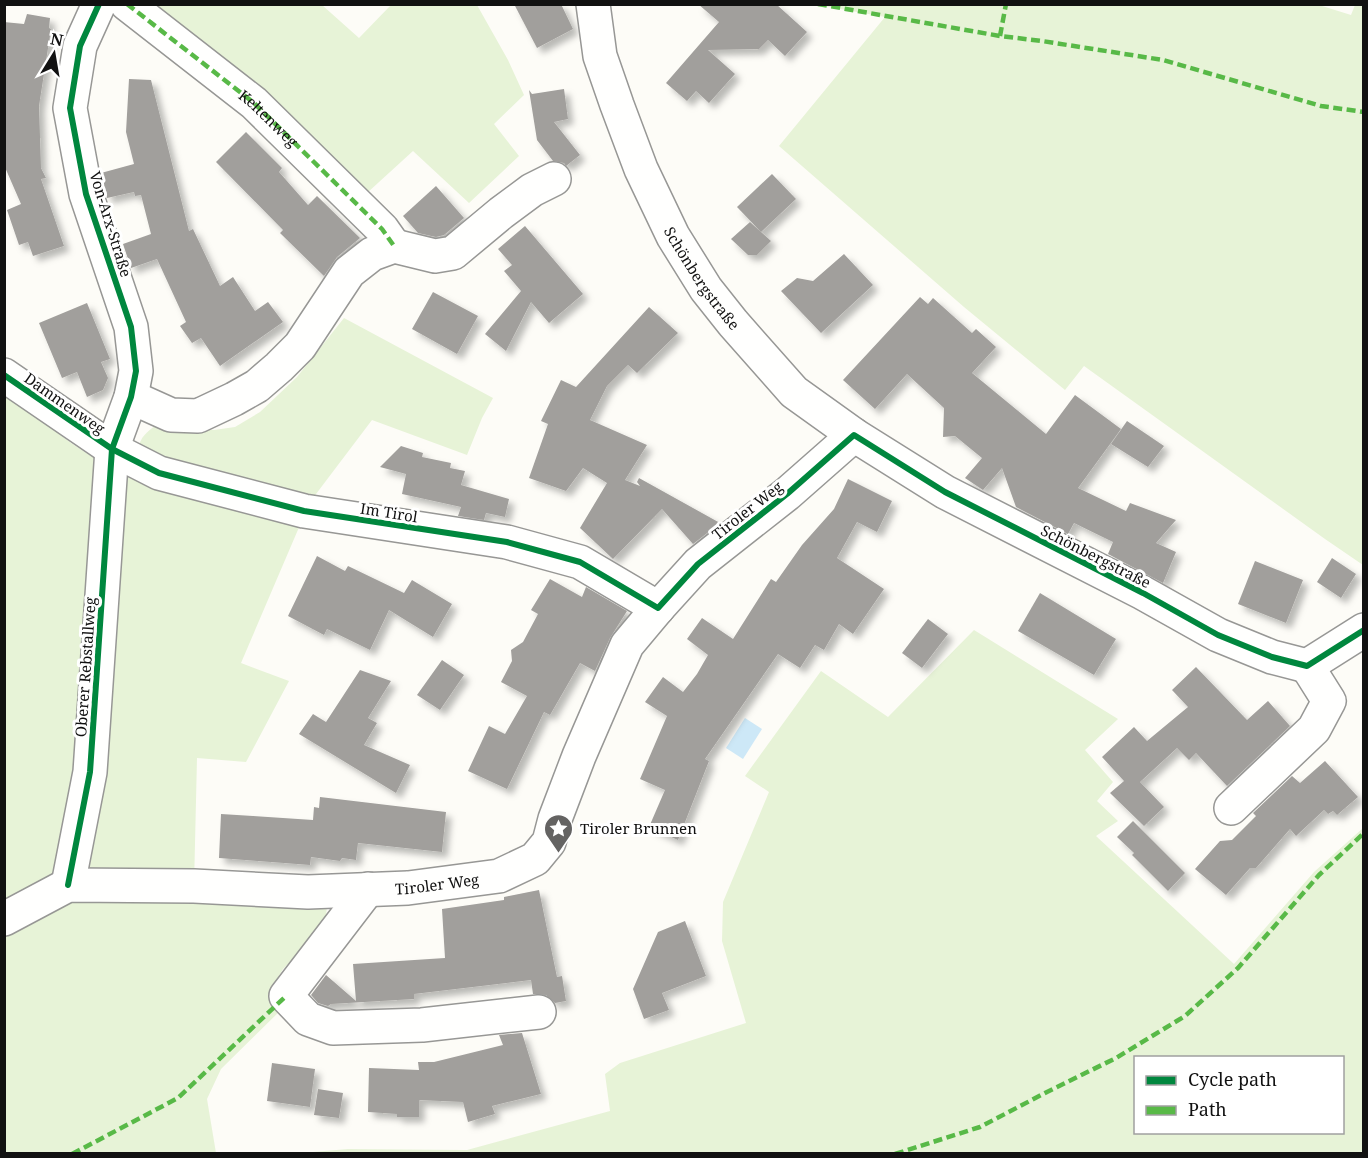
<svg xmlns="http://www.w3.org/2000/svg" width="1368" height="1158" font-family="'Noto Serif',serif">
	<defs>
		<filter id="shadow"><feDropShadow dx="5.5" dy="5.5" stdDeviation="3" flood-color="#0004"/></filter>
	</defs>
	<rect width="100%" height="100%" fill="#fdfcf7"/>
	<g fill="#e7f3d7" fill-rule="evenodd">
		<path d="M140 5H322L359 38 391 5H477L508 60 524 95 494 124 519 156 469 203 413 151 367 193Z"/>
		<path d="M1319 5 1351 15 1355 5H1363V565L1325 539 1084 366 1065 390 964 307 779 146 885 17 818 5Z"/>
		<path d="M344 318 493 398 482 418 467 455 372 420 313 498 240 482 138 449C141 436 146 433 156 425L214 430 235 427 260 412 297 377Z"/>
		<path d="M4 390 71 443 110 468 159 490 196 500 300 525 241 663 289 681 246 762 197 758 194 886 327 906 325 927 283 969 277 979 276 988 286 1005 221 1069 207 1099 216 1153H5Z"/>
		<path d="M974 630 1118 719 1085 750 1113 782 1097 801 1118 821 1096 836 1234 964 1314 872 1363 828V1153H301L348 1149 467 1150 610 1111 605 1074 620 1063 746 1023 722 941 723 902 769 792 745 776 821 671 888 717ZM1136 1058H1342V1132H1136Z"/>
	</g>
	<path fill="#cde8f7" d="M745 718 762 729 743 759 726 748Z"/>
	<g fill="#a19f9c" filter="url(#shadow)">
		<path d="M514 4H561L573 29 537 48Z"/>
		<path d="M698 4H776L807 32 785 56 768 40 759 49 708 50 735 74 709 103 696 91 687 101 666 83 719 22Z"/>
		<path d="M27 14 50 18 49 28 51 29 39 106 41 168 46 178 41 179 64 246 33 256 28 242 19 245 7 210 21 204 4 165V22L24 24Z"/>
		<path d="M129 79 151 80 189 231 193 229 220 286 233 277 255 311 268 302 283 322 220 366 201 338 192 343 180 326 186 322 157 259 131 268 123 244 151 234 141 195 135 196 134 192 107 198 101 173 134 164 126 132Z"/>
		<path d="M564 89 568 119 554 122 580 155 566 166 564 163 553 161 537 140 529 90 532 94Z"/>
		<path d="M246 132 282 168 279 172 308 205 317 196 360 238 337 257 324 276 280 233 283 230 216 162Z"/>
		<path d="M772 174 796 199 761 232 737 207Z"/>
		<path d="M436 186 464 218 444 235 436 237 418 233 403 216Z"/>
		<path d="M750 222 771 241 757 255H748L731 239Z"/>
		<path d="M525 226 583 294 549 323 531 302 506 351 485 334 521 291 504 271 512 265 498 249Z"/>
		<path d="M844 254 873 285 821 333 781 291 797 278 813 281Z"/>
		<path d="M433 292 478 316 457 354 412 329Z"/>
		<path d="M920 297 928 304 933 298 972 333 976 329 996 347 972 373 1046 434 1075 395 1121 429 1078 488 1126 511 1130 503 1176 520 1156 543 1176 552 1163 583 1108 554 1113 542 1074 523 1068 534 1016 507 1002 468 983 490 965 478 982 458 955 436 943 437 944 408 907 374 875 409 843 380Z"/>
		<path d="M87 303 110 359 101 362 108 378 103 390 87 397 77 372 62 378 39 323Z"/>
		<path d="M649 307 678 333 637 373 628 365 607 386 590 420 647 445 625 480 640 486 637 482 639 478 720 523 693 544 662 509 613 559 580 528 607 483 583 468 566 491 529 478 548 424 541 421 561 380 576 387Z"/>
		<path d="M1127 421 1164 446 1148 467 1111 444Z"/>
		<path d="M401 446 423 453 422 457 451 463 450 468 465 471 461 485 509 499 505 517 486 513 484 520 458 516 461 507 402 494 406 474 380 467Z"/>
		<path d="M848 479 892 501 877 532 857 522 837 558 884 589 853 634 839 624 824 650 815 645 800 668 778 654 705 759 709 761 678 840 649 827 665 790 640 779 667 716 645 702 663 677 683 692 697 674 708 655 687 639 702 618 733 639 771 579 776 582 802 545 834 509Z"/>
		<path d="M317 556 345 571 348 566 404 593 412 580 452 604 433 637 389 610 370 650 327 629 324 635 288 616Z"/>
		<path d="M1332 558 1356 574 1341 598 1317 582Z"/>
		<path d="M1255 561 1303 580 1286 623 1238 604Z"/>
		<path d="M550 579 582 597 586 587 627 611 610 638 595 671 580 663 550 715 544 712 507 789 468 771 489 726 505 734 527 696 501 682 512 661 511 650 523 642 538 614 531 610Z"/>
		<path d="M1040 593 1116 639 1094 675 1018 631Z"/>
		<path d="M928 619 948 634 922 668 902 653Z"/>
		<path d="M442 660 464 675 440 710 417 695Z"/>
		<path d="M1196 667 1247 720 1268 701 1290 726 1227 786 1196 753 1189 760 1177 748 1140 782 1164 807 1144 826 1110 793 1124 781 1102 757 1134 727 1147 741 1188 707 1172 690Z"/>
		<path d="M360 670 391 681 368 718 377 723 364 745 410 765 396 793 299 734 313 714 326 722Z"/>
		<path d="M1325 761 1358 797 1337 815 1333 811 1328 814 1324 810 1296 836 1290 829 1256 868H1250L1226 895 1195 869 1220 841 1232 840 1256 816 1253 813 1292 776 1300 783Z"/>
		<path d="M320 797 446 812 442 852 358 843 356 860 342 858 340 861 311 857 310 865 219 858 221 814 313 820 314 807 319 808Z"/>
		<path d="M1133 821 1185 873 1168 891 1132 855 1134 853 1117 837Z"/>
		<path d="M539 890 557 977 562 976 566 1001 555 1003 546 995 533 994 531 980 414 994V999L331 1004 328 1006 318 1003 311 995 326 975 356 1001 353 964 445 958 442 909 504 900V897Z"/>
		<path d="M685 921 706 976 662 993 669 1010 644 1019 633 989 658 932Z"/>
		<path d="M522 1033 541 1094 492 1106 495 1114 468 1122 463 1102 419 1100V1117H397V1114L368 1112 369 1068 419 1070 418 1062H434L503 1045 499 1035Z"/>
		<path d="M272 1063 315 1069 310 1107 267 1101Z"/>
		<path d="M318 1089 343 1093 339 1118 314 1115Z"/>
	</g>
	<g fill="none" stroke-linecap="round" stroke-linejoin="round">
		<defs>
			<g id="minor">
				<path id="s1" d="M127 4 254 103 382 229 394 246"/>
				<path id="s2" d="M593 4 600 56 617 105 641 169 673 236 706 289 733 323 794 392 854 435 945 492 1143 593 1218 635 1272 657 1307 666 1364 630"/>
				<path d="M4 375 112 449 159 473 304 511 507 542 580 562 658 608"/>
				<path d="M131 397 171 415 198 416 234 399 257 386 279 367 300 346 349 272 372 254 394 246 435 256 453 253 501 213 532 190 554 179"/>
				<path d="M1231 808 1314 729 1329 701 1307 666"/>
				<path d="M68 885 90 772 112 449 131 397 136 371 131 327 86 194 70 108 80 46 99 4"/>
				<path d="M368 889 286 996 308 1019 333 1028 422 1025 539 1012"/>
				<path id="s3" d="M4 919 68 885 194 886 308 892 408 888 499 876 535 859 549 842 555 819 579 756 627 645 658 608 698 564 787 494 854 435"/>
			</g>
		</defs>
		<use href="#minor" stroke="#979795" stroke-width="36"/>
		<use href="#minor" stroke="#fffffe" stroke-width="33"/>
		<g stroke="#58b947" stroke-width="4.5" stroke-dasharray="9 4.5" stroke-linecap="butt">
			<path d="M127 4 254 103 382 229 394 246"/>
			<path d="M818 4 1000 36 1042 41 1163 60 1321 106 1364 112"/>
			<path d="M1000 36 1006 4"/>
			<path d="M72 1154 178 1098 286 996"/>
			<path d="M895 1154 980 1127 1047 1092 1116 1058 1185 1016 1238 968 1319 875 1364 833"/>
		</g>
		<defs>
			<g id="cycleway">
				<path d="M4 375 112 449 159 473 304 511 507 542 580 562 658 608 698 564 787 494 854 435 945 492 1143 593 1218 635 1272 657 1307 666 1364 630"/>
				<path d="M68 885 90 772 112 449 131 397 136 371 131 327 86 194 70 108 80 46 99 4"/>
			</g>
		</defs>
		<use href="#cycleway" stroke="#fff" stroke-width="10"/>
		<use href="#cycleway" stroke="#00873e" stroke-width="6"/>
	</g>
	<defs>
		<symbol id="sight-pin" viewBox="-11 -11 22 30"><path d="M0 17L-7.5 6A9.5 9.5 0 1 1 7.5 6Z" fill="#646362" stroke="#fff"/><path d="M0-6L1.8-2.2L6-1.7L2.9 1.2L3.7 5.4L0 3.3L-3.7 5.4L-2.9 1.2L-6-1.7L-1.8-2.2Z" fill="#fff"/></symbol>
	</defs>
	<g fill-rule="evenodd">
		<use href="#sight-pin" x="542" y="812" width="33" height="45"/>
	</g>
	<g text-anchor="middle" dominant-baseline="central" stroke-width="6" stroke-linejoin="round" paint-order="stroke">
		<g font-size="15" fill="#111" stroke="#fff">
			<text stroke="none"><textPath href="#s1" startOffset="182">Keltenweg</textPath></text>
			<text transform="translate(111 224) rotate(73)">Von-Arx-Straße</text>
			<text stroke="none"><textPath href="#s2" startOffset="298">Schönbergstraße</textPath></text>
			<text transform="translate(65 403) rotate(35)">Dammenweg</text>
			<text transform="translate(747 510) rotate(-38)">Tiroler Weg</text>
			<text transform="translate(389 512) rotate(9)">Im Tirol</text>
			<text transform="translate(1096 556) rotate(27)">Schönbergstraße</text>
			<text transform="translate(85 667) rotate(-86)">Oberer Rebstallweg</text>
			<text stroke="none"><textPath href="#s3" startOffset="442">Tiroler Weg</textPath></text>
		</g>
		<g font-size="15" fill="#111" stroke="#fff" text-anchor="start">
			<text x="580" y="828">Tiroler Brunnen</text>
		</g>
	</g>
	<rect width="1368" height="1158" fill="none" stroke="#111111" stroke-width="12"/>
	<rect x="1134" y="1056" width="210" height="78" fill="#ffffff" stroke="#a0a0a0" stroke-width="1.5"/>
	<rect x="1146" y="1076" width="30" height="9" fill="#00873e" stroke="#a0a0a0" stroke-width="1.5"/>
	<text x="1188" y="1086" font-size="18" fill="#111111">Cycle path</text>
	<rect x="1146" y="1106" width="30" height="9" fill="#58b947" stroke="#a0a0a0" stroke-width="1.5"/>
	<text x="1188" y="1116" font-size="18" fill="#111111">Path</text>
	<g transform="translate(54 54) rotate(11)" stroke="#ffffff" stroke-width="4.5" paint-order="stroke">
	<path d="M0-4.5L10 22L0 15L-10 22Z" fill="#111111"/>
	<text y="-9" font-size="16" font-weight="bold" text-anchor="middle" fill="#111111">N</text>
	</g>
</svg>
